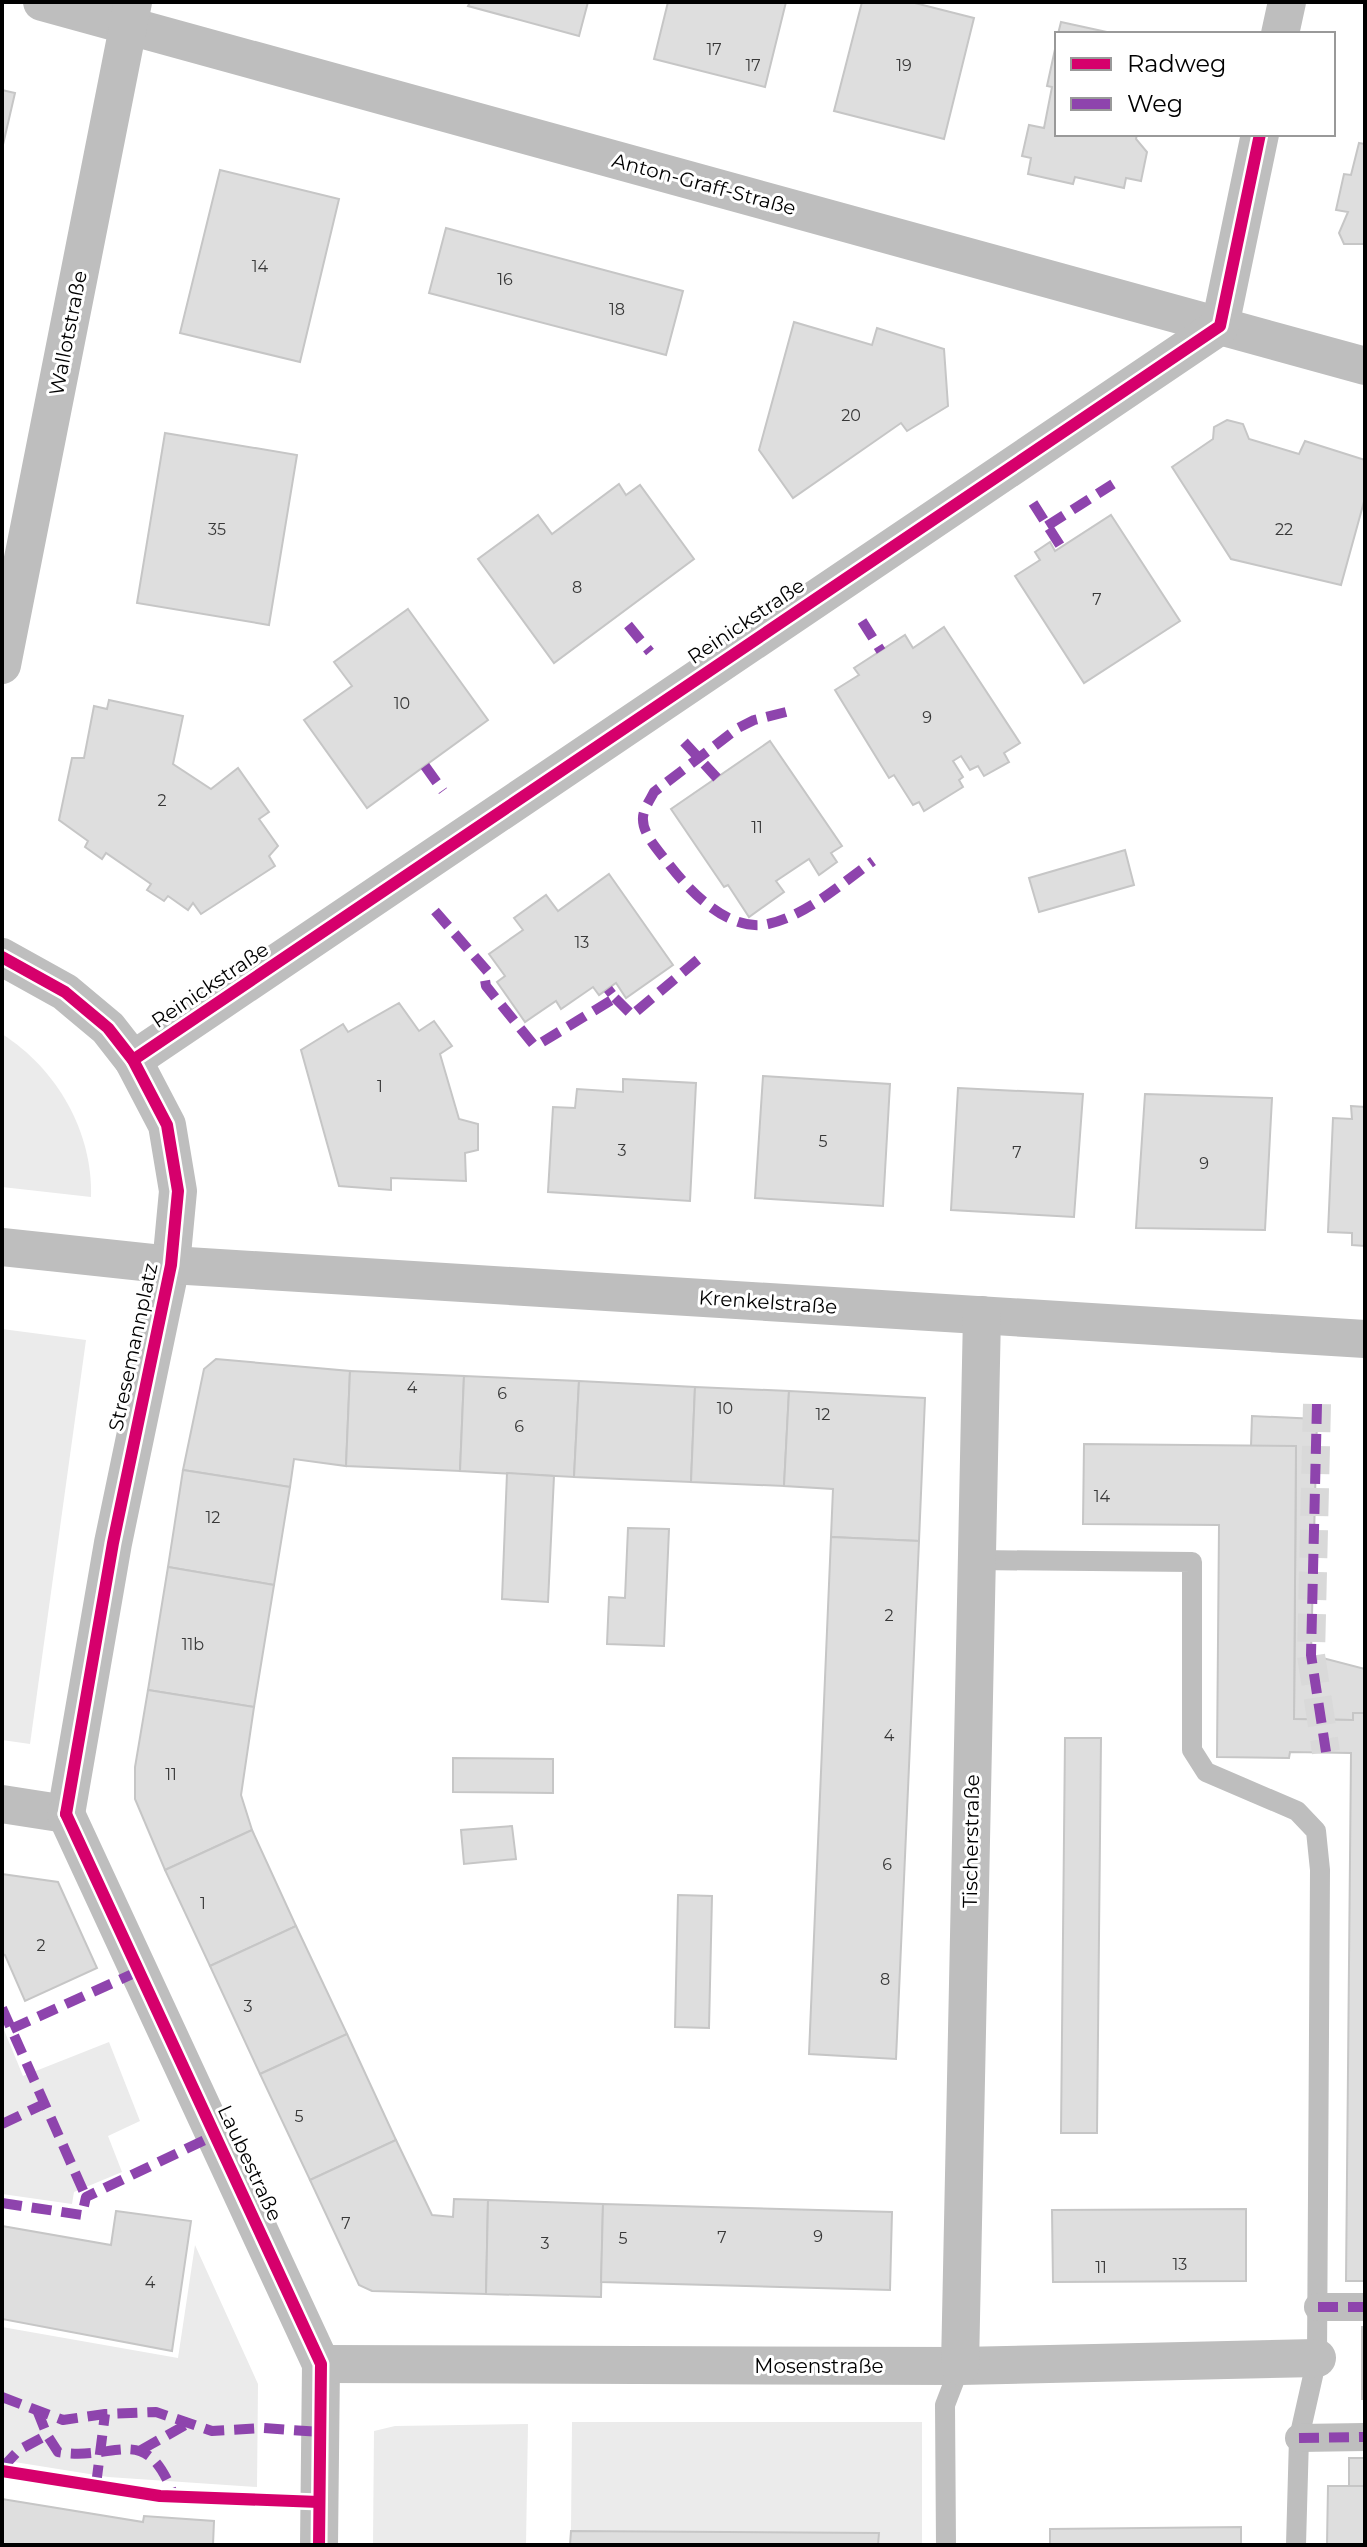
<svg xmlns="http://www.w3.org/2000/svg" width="1367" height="2547" font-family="Montserrat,sans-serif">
	<rect width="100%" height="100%" fill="#fff"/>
	<g fill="#ebebeb">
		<path d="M2 1034C57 1069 93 1132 91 1197L2 1187Z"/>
		<path d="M2 1329 86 1340 30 1744 2 1740Z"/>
		<path d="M2 2025 23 2076 109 2042 140 2121 108 2136 122 2172 74 2192 72 2204 2 2194Z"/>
		<path d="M195 2245 258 2384 257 2487 108 2477 2 2460V2327L178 2358Z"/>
		<path d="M572 2422H922V2545H878V2533L571 2531Z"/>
		<path d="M528 2424 526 2545H373L374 2431 395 2426Z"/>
	</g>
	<g fill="#dedede" stroke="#c6c6c6" stroke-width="2">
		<path d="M470 2H588L579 36 468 6Z"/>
		<path d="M668 2H786L765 87 654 59Z"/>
		<path d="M862 2H911L974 18 944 139 834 111Z"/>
		<path d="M1061 22 1116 34H1058Z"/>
		<path d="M1057 40V134H1137L1136 139 1147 152 1141 181 1126 178 1124 188 1075 177 1073 184 1028 174 1031 158 1022 156 1029 125 1044 128 1052 87 1047 86Z"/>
		<path d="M2 90 15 93 2 149Z"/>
		<path d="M1359 143 1365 144V244H1344L1339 233 1348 212 1336 210 1344 174 1351 175Z"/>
		<path d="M220 170 339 199 300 362 180 333Z"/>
		<path d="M446 228 683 291 666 355 429 293Z"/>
		<path d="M794 322 872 345 877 328 944 349 948 406 907 431 901 423 793 498 759 450Z"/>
		<path d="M1227 420 1243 424 1249 439 1299 454 1305 441 1365 460V498L1341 585 1231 559 1172 467 1213 439 1214 427Z"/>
		<path d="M165 433 297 455 269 625 137 603Z"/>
		<path d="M619 484 626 495 640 485 694 559 554 663 478 559 538 515 552 534Z"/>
		<path d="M1111 515 1180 621 1084 683 1015 576 1040 560 1035 552 1050 542 1055 551Z"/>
		<path d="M408 609 488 720 367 808 304 720 352 686 334 662Z"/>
		<path d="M944 627 1020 743 1004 753 1009 762 984 776 978 766 970 770 961 756 953 761 963 777 959 780 963 787 924 811 919 802 913 805 894 775 889 778 835 690 859 675 854 668 905 635 913 648Z"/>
		<path d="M109 700 183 716 173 764 211 789 238 768 269 812 259 819 278 846 269 856 275 866 201 914 193 903 188 910 168 896 164 901 147 890 151 884 106 853 102 859 85 847 88 841 59 820 72 758H84L94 706 107 709Z"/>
		<path d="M770 741 842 846 831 853 837 862 819 875 809 859 776 881 784 892 749 917 728 885 724 887 671 809Z"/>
		<path d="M1125 850 1134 885 1039 912 1029 878Z"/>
		<path d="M609 874 673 965 626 998 616 983 599 995 593 987 561 1009 556 1001 525 1022 497 982 505 976 489 954 523 930 514 918 546 895 558 911Z"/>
		<path d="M399 1003 419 1031 434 1021 452 1046 440 1054 459 1119 478 1124V1150L465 1153 466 1181 391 1178V1190L339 1186 301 1050 343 1024 348 1032Z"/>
		<path d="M763 1076 890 1084 883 1206 755 1198Z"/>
		<path d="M623 1079 696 1083 690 1201 548 1192 553 1107 575 1108 577 1089 623 1092Z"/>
		<path d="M958 1088 1083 1094 1074 1217 951 1210Z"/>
		<path d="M1145 1094 1272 1098 1265 1230 1136 1228Z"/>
		<path d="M1351 1106 1365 1107V1246L1352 1245V1233L1328 1232 1333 1118 1352 1119Z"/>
		<path d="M216 1359 350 1371 346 1466 294 1459 290 1487 183 1470 204 1369Z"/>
		<path d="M350 1371 464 1376 460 1471 346 1466Z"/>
		<path d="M464 1376 579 1381 574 1477 460 1471Z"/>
		<path d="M579 1381 695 1387 691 1482 574 1477Z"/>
		<path d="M695 1387 789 1391 784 1486 691 1482Z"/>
		<path d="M789 1391 925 1398 919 1541 831 1537 833 1489 784 1486Z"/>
		<path d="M1252 1416 1317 1419 1311 1655 1365 1669V1713H1353V1720L1294 1719 1296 1446H1251Z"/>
		<path d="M1084 1444 1296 1446 1294 1719 1353 1720V1713H1365V2281H1346L1351 1753 1290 1752 1289 1758 1217 1757 1219 1525 1083 1524Z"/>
		<path d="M183 1470 290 1487 274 1585 168 1567Z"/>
		<path d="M507 1473 554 1476 548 1602 502 1599Z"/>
		<path d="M628 1528 669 1529 664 1646 607 1644 609 1597 625 1598Z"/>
		<path d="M831 1537 919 1541 896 2059 809 2054Z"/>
		<path d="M168 1567 274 1585 254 1707 148 1690Z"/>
		<path d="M148 1690 254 1707 241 1795 252 1830 165 1870 135 1799V1767Z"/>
		<path d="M1065 1738H1101L1097 2133H1061Z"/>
		<path d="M453 1758 553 1759V1793L453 1792Z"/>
		<path d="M512 1826 516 1859 464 1864 461 1830Z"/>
		<path d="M252 1830 296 1926 210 1966 165 1870Z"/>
		<path d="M2 1874 58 1882 97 1968 25 2001 5 1955 2 1954Z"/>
		<path d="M678 1895 712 1896 709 2028 675 2027Z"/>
		<path d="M296 1926 347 2034 260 2074 210 1966Z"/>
		<path d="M347 2034 396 2140 310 2180 260 2074Z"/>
		<path d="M396 2140 432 2215 453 2217 454 2199 488 2200 486 2294 372 2291 359 2285 310 2180Z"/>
		<path d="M488 2200 603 2204 601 2297 486 2294Z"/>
		<path d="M603 2204 892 2212 890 2290 601 2282Z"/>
		<path d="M1246 2209V2281L1053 2282 1052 2210Z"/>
		<path d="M116 2211 191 2221 172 2351 2 2319V2226L111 2245Z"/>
		<rect x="1362" y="2327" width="3" height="72"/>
		<rect x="1349" y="2458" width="16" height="28"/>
		<path d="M1328 2486H1365V2545H1327Z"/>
		<path d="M2 2499 143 2522 144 2516 214 2521 213 2545H2Z"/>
		<path d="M1241 2527V2545H1050V2529Z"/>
		<path d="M571 2531 879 2533 878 2545H570Z"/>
	</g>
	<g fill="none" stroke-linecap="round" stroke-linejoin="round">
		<path stroke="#d9d9d9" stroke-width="28" stroke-dasharray="28 14" stroke-linecap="butt" d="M1317 1404 1311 1655 1326 1752"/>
		<g stroke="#bebebe" stroke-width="20">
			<path d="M977 1560 1192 1562V1750L1206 1772 1297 1811 1316 1831 1320 1870 1317 2358 1299 2438 1296 2545"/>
			<path d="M946 2545 945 2405 960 2366"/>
		</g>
		<g stroke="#bebebe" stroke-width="28">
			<path d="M1318 2307H1365"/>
			<path d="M1299 2438 1365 2437"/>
		</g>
		<g stroke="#bebebe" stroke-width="38">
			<path d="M42 2 1365 366"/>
			<path d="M1280 34 1287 2"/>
			<path d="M2 665 133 2"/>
			<path d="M2 957 65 992 108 1028 133 1060 167 1125 178 1191 171 1265 113 1543 66 1814"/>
			<path d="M133 1060 1220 326 1260 134"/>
			<path d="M2 1247 171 1265 1365 1339"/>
			<path d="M2 1804 66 1814"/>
			<path d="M66 1814 321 2364 319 2545"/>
			<path d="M321 2364 960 2366 1317 2358"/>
			<path d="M960 2366 982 1315"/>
		</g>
		<g stroke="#8e44ad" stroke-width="10" stroke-dasharray="20 10" stroke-linecap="butt">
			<path d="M1033 503 1061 547"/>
			<path d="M1047 526 1113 484"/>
			<path d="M862 621 881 651"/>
			<path d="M628 625 650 652"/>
			<path d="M786 712 754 720 738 728 654 792C650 800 642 811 643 820 643 833 656 848 664 858 686 887 726 933 768 924 807 915 841 884 873 861"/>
			<path d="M684 742 717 778"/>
			<path d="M425 766 443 791"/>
			<path d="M435 911 488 972 485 980 486 986 533 1044H539L615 998 608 989"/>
			<path d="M615 998 632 1015 701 957"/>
			<path d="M1317 1404 1311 1655 1326 1752"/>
			<path d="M2 2008 86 2197"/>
			<path d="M11 2029 139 1971"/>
			<path d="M2 2124 44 2104"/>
			<path d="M2 2203 82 2215 86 2197 215 2135"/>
			<path d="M1318 2307H1365"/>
			<path d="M2 2397 63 2420 105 2414 156 2412 212 2431 264 2428 320 2432"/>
			<path d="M37 2410 47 2435 58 2452C118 2462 145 2420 174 2496"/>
			<path d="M1299 2438 1365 2437"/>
			<path d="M141 2450 189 2423"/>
			<path d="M2 2468 19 2450 47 2435"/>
			<path d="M96 2485 105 2414"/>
		</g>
		<defs>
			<g id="cycleway">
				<path d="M2 957 65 992 108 1028 133 1060 167 1125 178 1191 171 1265 113 1543 66 1814"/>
				<path d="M133 1060 1220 326 1260 134"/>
				<path d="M66 1814 321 2364 319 2545"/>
				<path d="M2 2471 160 2496 319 2502"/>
			</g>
		</defs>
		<use href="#cycleway" stroke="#fff" stroke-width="17"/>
		<use href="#cycleway" stroke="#d6006c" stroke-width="12"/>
	</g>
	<g text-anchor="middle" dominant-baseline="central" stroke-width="6" stroke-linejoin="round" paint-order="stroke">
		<g font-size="16" fill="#383838">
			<text x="714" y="49">17</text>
			<text x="753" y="65">17</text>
			<text x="904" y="65">19</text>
			<text x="260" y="266">14</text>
			<text x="505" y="279">16</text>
			<text x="617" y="309">18</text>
			<text x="851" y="415">20</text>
			<text x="217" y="529">35</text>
			<text x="1284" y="529">22</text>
			<text x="577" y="587">8</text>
			<text x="1097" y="599">7</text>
			<text x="402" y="703">10</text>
			<text x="927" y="717">9</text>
			<text x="162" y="800">2</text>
			<text x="757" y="827">11</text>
			<text x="582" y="942">13</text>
			<text x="380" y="1086">1</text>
			<text x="823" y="1141">5</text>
			<text x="622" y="1150">3</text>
			<text x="1017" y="1152">7</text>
			<text x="1204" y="1163">9</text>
			<text x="412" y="1387">4</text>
			<text x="502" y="1393">6</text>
			<text x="725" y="1408">10</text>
			<text x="823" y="1414">12</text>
			<text x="519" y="1426">6</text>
			<text x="1102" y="1496">14</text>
			<text x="213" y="1517">12</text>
			<text x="889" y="1615">2</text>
			<text x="193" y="1644">11b</text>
			<text x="889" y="1735">4</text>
			<text x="171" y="1774">11</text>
			<text x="887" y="1864">6</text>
			<text x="203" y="1903">1</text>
			<text x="41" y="1945">2</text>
			<text x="885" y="1979">8</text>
			<text x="248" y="2006">3</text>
			<text x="299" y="2116">5</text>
			<text x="346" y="2223">7</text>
			<text x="818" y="2236">9</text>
			<text x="722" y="2237">7</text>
			<text x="623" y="2238">5</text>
			<text x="545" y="2243">3</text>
			<text x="1180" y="2264">13</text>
			<text x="1101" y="2267">11</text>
			<text x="150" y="2282">4</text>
		</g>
		<g font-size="20" fill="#000" stroke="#fff">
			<text transform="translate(704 184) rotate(15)">Anton-Graff-Straße</text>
			<text transform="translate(68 333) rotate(-79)">Wallotstraße</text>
			<text transform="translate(746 621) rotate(-34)">Reinickstraße</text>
			<text transform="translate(210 985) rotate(-34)">Reinickstraße</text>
			<text transform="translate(768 1302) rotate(4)">Krenkelstraße</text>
			<text transform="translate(133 1347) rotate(-78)">Stresemannplatz</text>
			<text transform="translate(971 1841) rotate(-89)">Tischerstraße</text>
			<text transform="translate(250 2163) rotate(65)">Laubestraße</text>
			<text x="819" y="2366">Mosenstraße</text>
		</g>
	</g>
	<rect width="1367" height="2547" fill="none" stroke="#000000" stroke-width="8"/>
	<rect x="1055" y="32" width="280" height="104" fill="#ffffff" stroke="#999999" stroke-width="2"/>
	<rect x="1071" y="58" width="40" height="12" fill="#d6006c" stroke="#999999" stroke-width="2"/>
	<text x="1127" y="72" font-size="24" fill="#000000">Radweg</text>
	<rect x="1071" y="98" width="40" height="12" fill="#8e44ad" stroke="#999999" stroke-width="2"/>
	<text x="1127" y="112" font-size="24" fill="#000000">Weg</text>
</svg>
